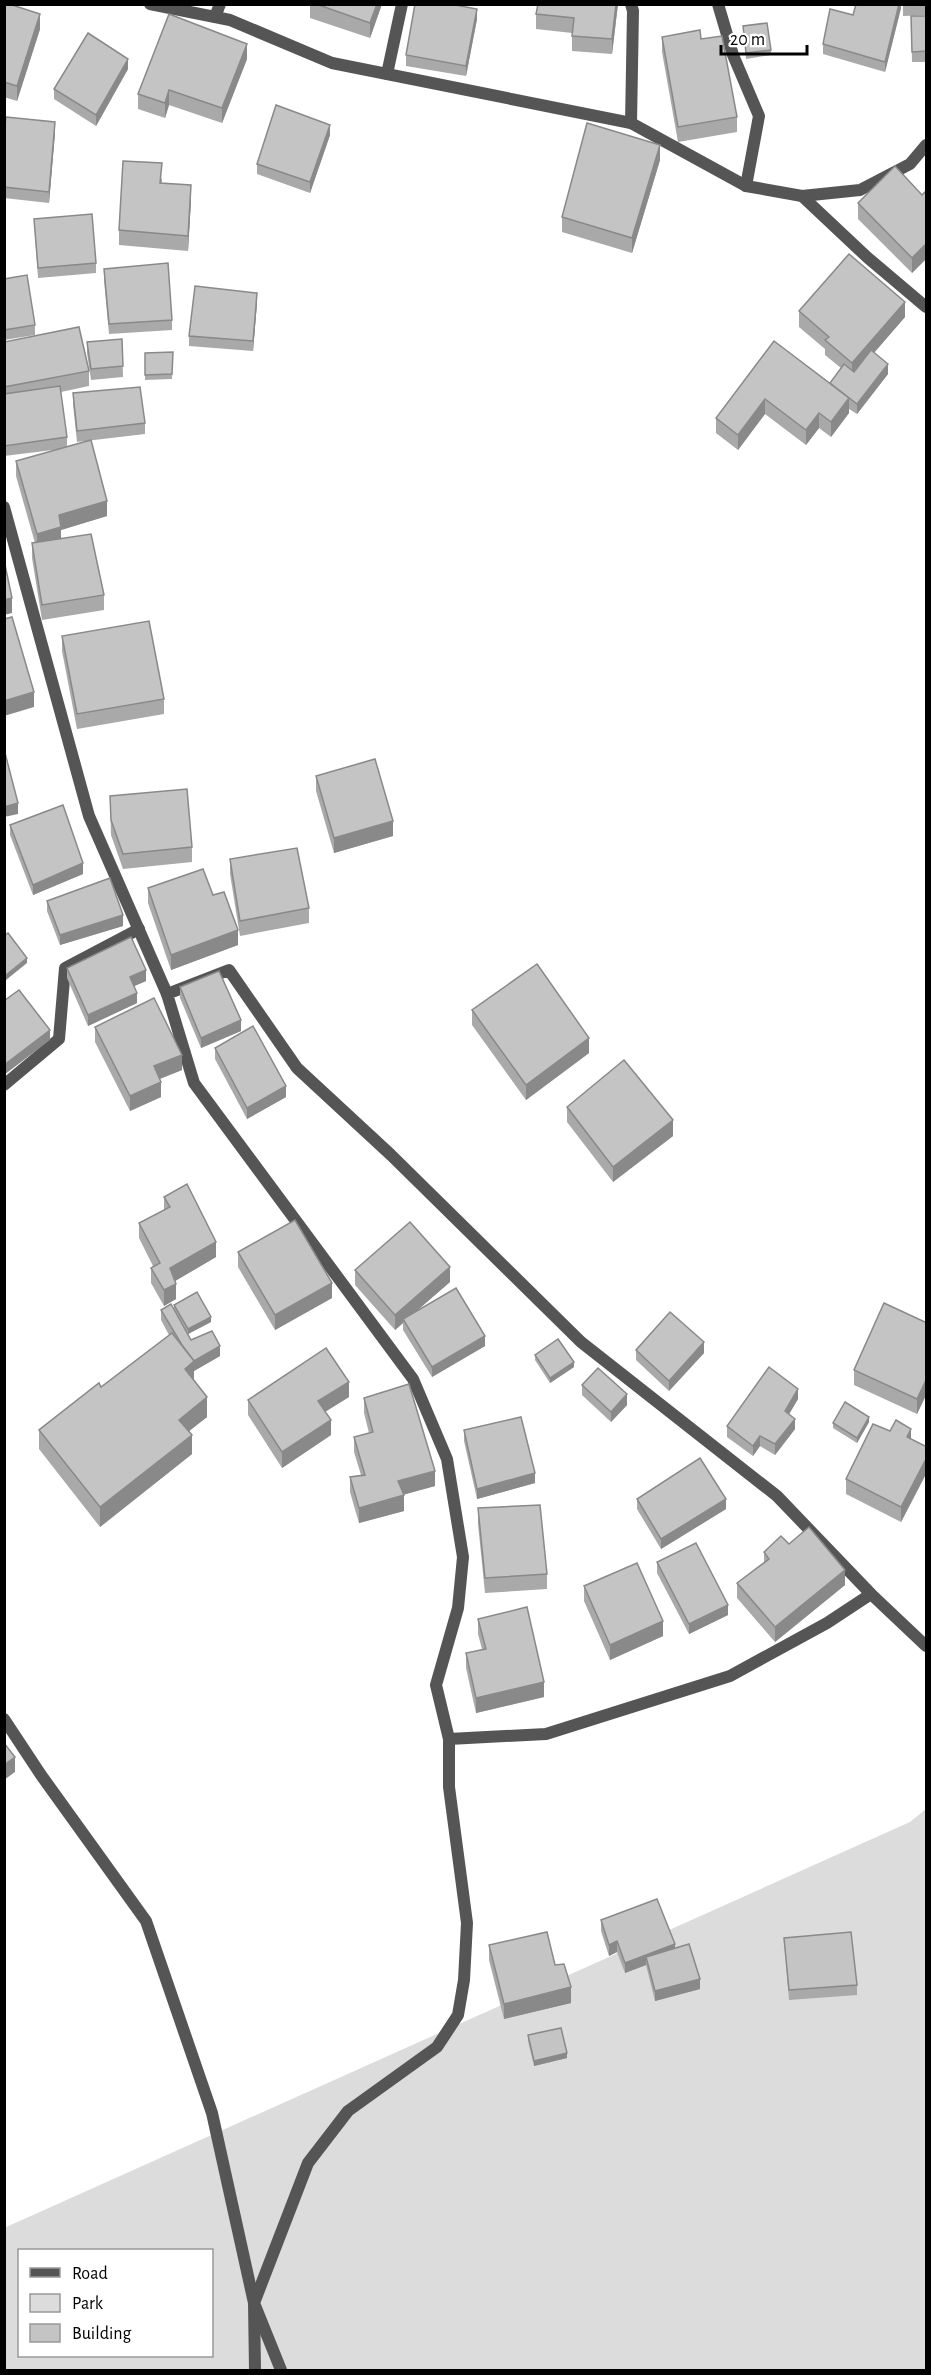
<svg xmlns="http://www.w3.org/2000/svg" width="931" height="2375" font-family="'Alegreya Sans',sans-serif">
	<rect width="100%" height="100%" fill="#fff"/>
	<path fill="#dcdcdc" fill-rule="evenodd" d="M926 1809V2370H5L4 2228 910 1822ZM20 2250H212V2356H20Z"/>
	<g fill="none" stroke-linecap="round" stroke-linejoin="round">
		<g stroke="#555" stroke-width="12">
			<path d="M150 4 230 20 332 63 631 123 746 186 802 196 860 190 910 164 926 145"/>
			<path d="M718 4 733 55 759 116 746 186"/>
			<path d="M215 17 220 4"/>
			<path d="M387 74 402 4"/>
			<path d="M631 123 633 11 631 4"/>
			<path d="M802 196 868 258 926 307"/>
			<path d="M4 1085 59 1039 65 968 139 929"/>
			<path d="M871 1594 777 1496 581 1342 391 1155 297 1068 229 970 167 994 194 1083 413 1379 447 1459 463 1557 458 1608 436 1685 449 1739 546 1734 730 1676 827 1623 871 1594 926 1646"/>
			<path d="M4 1719 41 1775 146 1921 212 2113 254 2303 255 2370"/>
			<path d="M281 2370 254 2303 308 2163 348 2111 437 2047 458 2015 464 1980 467 1923 449 1787V1739"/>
		</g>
		<path stroke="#555" stroke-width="12" d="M4 507 89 816 167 994"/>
	</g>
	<g fill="#a9a9a9">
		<path d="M4 4 40 29 17 101 4 97Z"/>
		<path d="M310 4H382L370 38 310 18Z"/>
		<path d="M538 4H618L612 54 572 51V33L536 29V14Z"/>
		<path d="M901 4V8L885 72 823 54V44L853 15Z"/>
		<path d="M903 4H927V15L903 16Z"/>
		<path d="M911 16H927V62H912Z"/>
		<path d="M477 19 466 76 406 66V55Z"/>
		<path d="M743 26 771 50V55L746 59Z"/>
		<path d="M662 37 701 39 737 117V132L678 142 662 52Z"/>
		<path d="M247 59 222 123 169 105 165 118 138 109V94Z"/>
		<path d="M128 69 96 126 54 99V89Z"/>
		<path d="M4 130 55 133 49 203 4 198Z"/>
		<path d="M330 135 310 193 257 174V164Z"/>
		<path d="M660 160 632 253 562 232V217Z"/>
		<path d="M162 178V183L191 200 188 251 119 245V230Z"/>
		<path d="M927 190V258L912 273 858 219V203L922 195Z"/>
		<path d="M34 219 96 263V273L38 278Z"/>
		<path d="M104 269 172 320V330L109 334 104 280Z"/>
		<path d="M4 279 35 325V335L4 340Z"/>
		<path d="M257 303 253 351 189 346V336Z"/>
		<path d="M799 311 905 317 874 353 888 374 857 414 849 409V413L831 437 819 428 806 445 765 414 738 450 716 433V418L774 341 830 383 841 368 825 355V349L799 327Z"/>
		<path d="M122 339 123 377 91 380 87 353V342Z"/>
		<path d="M4 342 89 371V386L61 392 67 437V447L107 516 61 530V539L104 595V610L42 620 32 558V543H35L16 476V461L61 449 4 456Z"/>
		<path d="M173 352 172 379 145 380V353Z"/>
		<path d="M73 393 145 423V434L77 442 73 404Z"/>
		<path d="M62 636 164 699V714L77 729 62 651Z"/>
		<path d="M316 776 393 836 334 853 316 791Z"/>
		<path d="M110 796 192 847V862L123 869 111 835Z"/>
		<path d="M10 825 83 874 33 895 10 835Z"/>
		<path d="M230 859 309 908V923L240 936 230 874Z"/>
		<path d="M148 888 213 895 238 945 171 970 148 903Z"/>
		<path d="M47 901 123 926 60 945 47 911Z"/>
		<path d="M67 968 146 981 134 986 137 1003 88 1026 67 978Z"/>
		<path d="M180 987 241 1031 201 1048 180 998Z"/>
		<path d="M472 1010 589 1053 526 1100 472 1025Z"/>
		<path d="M95 1027 182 1070 160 1079 161 1097 130 1111 95 1042Z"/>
		<path d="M215 1048 286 1097 247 1119 215 1059Z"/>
		<path d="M567 1107 673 1136 613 1182 567 1122Z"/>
		<path d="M164 1197 216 1257 175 1281 176 1299 164 1306 151 1283V1268L153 1266 139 1238V1223L164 1210Z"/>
		<path d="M238 1252 332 1298 275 1330 238 1267Z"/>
		<path d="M355 1270 450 1282 415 1312 485 1346 432 1377 403 1330V1323L395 1330 355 1285Z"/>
		<path d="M174 1305 211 1322 188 1334 191 1340 220 1356 194 1371V1381L207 1417 189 1431 192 1454 100 1527 39 1449V1430L101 1387 169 1335 161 1320V1310L174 1309Z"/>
		<path d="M927 1323V1393L917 1414 854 1385V1370Z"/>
		<path d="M636 1350 704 1353 669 1391 636 1360Z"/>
		<path d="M535 1355 574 1367 550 1383 535 1360Z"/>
		<path d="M582 1385 627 1405 611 1422 582 1395Z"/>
		<path d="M349 1397 325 1412 331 1435 282 1468 248 1415V1400Z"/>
		<path d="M364 1398 435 1486 403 1495 404 1511 359 1523 350 1492V1477L361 1475 354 1452V1437L369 1433 364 1413Z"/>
		<path d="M798 1399 789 1414 795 1429 775 1455 760 1446 753 1456 727 1437V1426Z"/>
		<path d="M869 1422 857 1443 833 1428V1423Z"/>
		<path d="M464 1430 535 1483 477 1499 464 1441Z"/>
		<path d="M890 1431 911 1439 927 1447V1472L901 1522 846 1494V1479Z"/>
		<path d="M637 1499 726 1509 661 1549 637 1509Z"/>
		<path d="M478 1508 547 1574V1589L485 1593 478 1524Z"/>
		<path d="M764 1552 845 1585 775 1642 737 1598V1583L764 1563Z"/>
		<path d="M657 1562 728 1615 689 1634 657 1573Z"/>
		<path d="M584 1586 663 1636 610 1660 584 1601Z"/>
		<path d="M478 1619 544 1697 476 1713 466 1668V1653L482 1649 478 1634Z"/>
		<path d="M601 1920 675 1948 700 1989 655 2001 646 1965 625 1973 617 1952 609 1956 601 1931Z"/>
		<path d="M784 1938 857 1985V1995L789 2000Z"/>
		<path d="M489 1945 555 1965 571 2003 504 2019 489 1960Z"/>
		<path d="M528 2035 567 2058 534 2066 528 2041Z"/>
	</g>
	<g fill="#898989">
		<path d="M377 4H382L370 38V23Z"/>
		<path d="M616 4H618L612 54V39Z"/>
		<path d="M899 4H901V8L885 72V62Z"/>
		<path d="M477 9V19L466 76V66Z"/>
		<path d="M40 14V29L17 101V86Z"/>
		<path d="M247 44V59L222 123V108Z"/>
		<path d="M128 59V69L96 126V115Z"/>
		<path d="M169 90V105L165 118V103Z"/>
		<path d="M55 122V133L49 203V192Z"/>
		<path d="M330 125V135L310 193V182Z"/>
		<path d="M660 145V160L632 253V238Z"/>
		<path d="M191 185V200L188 251V236Z"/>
		<path d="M927 243V258L912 273V258Z"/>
		<path d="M257 293V303L253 351V341Z"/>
		<path d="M905 302V317L852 378V363Z"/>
		<path d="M888 364V374L857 414V404Z"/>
		<path d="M849 398V413L831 437V422Z"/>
		<path d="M765 399V414L738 450V435Z"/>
		<path d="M819 413V428L806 445V430Z"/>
		<path d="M107 501V516L61 530V543L37 549V534L59 515Z"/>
		<path d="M12 598V613L4 615V600Z"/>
		<path d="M34 692V707L4 716V701Z"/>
		<path d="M18 803V814L4 817V807Z"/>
		<path d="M393 821V836L334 853V838Z"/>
		<path d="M83 863V874L33 895V885Z"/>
		<path d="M123 915V926L60 945V935Z"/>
		<path d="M238 930V945L171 970V955Z"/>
		<path d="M27 958V963L6 980V975Z"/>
		<path d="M146 970V981L130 988V977Z"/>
		<path d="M137 993V1003L88 1026V1015Z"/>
		<path d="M241 1020V1031L201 1048V1038Z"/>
		<path d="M50 1030V1040L4 1075V1065Z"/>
		<path d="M589 1038V1053L526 1100V1085Z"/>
		<path d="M182 1055V1070L154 1081V1066Z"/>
		<path d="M161 1082V1097L130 1111V1096Z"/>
		<path d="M286 1086V1097L247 1119V1108Z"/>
		<path d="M673 1120V1136L613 1182V1167Z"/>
		<path d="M216 1242V1257L170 1284V1268Z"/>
		<path d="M450 1267V1282L404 1322 403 1319V1323L395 1330V1315Z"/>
		<path d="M332 1283V1298L275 1330V1315Z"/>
		<path d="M176 1284V1299L164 1306V1290Z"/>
		<path d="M211 1317V1322L188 1334V1329Z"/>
		<path d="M485 1336V1346L432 1377V1367Z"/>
		<path d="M704 1342V1353L669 1391V1381Z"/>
		<path d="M220 1346V1356L194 1371V1380L185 1389V1369L192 1362Z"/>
		<path d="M574 1362V1367L550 1383V1378Z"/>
		<path d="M927 1378V1393L917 1414V1399Z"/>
		<path d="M349 1382V1397L318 1416V1401Z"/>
		<path d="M798 1389V1399L785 1421V1411Z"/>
		<path d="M627 1394V1405L611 1422V1412Z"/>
		<path d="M207 1397V1417L179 1439V1420Z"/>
		<path d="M869 1417V1422L857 1443V1438Z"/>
		<path d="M795 1419V1429L775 1455V1444Z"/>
		<path d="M331 1420V1435L282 1468V1452Z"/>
		<path d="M911 1429V1444L907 1437Z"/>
		<path d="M192 1435V1454L100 1527V1507Z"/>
		<path d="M760 1436V1446L753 1456V1446Z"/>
		<path d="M927 1457V1472L901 1522V1507Z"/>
		<path d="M435 1471V1486L398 1496V1481Z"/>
		<path d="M535 1473V1483L477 1499V1489Z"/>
		<path d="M404 1495V1511L359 1523V1508Z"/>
		<path d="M726 1499V1509L661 1549V1539Z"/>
		<path d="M845 1570V1585L775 1642V1627Z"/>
		<path d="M728 1605V1615L689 1634V1624Z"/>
		<path d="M663 1621V1636L610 1660V1645Z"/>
		<path d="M544 1682V1697L476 1713V1698Z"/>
		<path d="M15 1757V1772L4 1780V1765Z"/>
		<path d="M617 1941V1952L609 1956V1945Z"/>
		<path d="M675 1944V1954L646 1957V1965L625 1973V1963Z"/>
		<path d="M700 1979V1989L655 2001V1991Z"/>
		<path d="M571 1987V2003L504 2019V2004Z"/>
		<path d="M567 2053V2058L534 2066V2061Z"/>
	</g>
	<g fill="#c4c4c4" stroke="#898989" stroke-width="1.5">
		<path d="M4 4H9L40 14 17 86 4 82Z"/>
		<path d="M316 4H377L370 23Z"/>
		<path d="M415 4H450L477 9 466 66 406 55Z"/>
		<path d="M538 4H616L612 39 572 36 574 18 536 14Z"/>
		<path d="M856 4H899L885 62 823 44 830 9 853 15Z"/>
		<rect x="903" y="4" width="24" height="1"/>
		<path d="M169 14 247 44 222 108 169 90 165 103 138 94Z"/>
		<path d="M911 16H927V51L912 52Z"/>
		<path d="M767 23 771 50 746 53 743 26Z"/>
		<path d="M700 30 701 39 722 36 737 117 678 127 662 37Z"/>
		<path d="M88 33 128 59 96 115 54 89Z"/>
		<path d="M276 105 330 125 310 182 257 164Z"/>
		<path d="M6 117 55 122 49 192 4 187V130Z"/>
		<path d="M587 123 660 145 632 238 562 217Z"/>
		<path d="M123 161 162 163 160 183 191 185 188 236 119 230Z"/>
		<path d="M895 166 922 195 927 190V243L912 258 858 203Z"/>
		<path d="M92 214 96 263 38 268 34 219Z"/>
		<path d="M849 254 905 302 852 363 825 340 829 337 799 311Z"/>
		<path d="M168 263 172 320 109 324 104 269Z"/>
		<path d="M27 275 35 325 4 330V279Z"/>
		<path d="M195 286 257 293 253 341 189 336Z"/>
		<path d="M79 327 89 371 4 387V342Z"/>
		<path d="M122 339 123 366 91 369 87 342Z"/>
		<path d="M774 341 849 398 831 422 819 413 806 430 765 399 738 435 716 418Z"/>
		<path d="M871 350 888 364 857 404 830 383 844 364 854 372Z"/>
		<path d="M173 352 172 374 145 375V353Z"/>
		<path d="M60 386 67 437 4 446V394Z"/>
		<path d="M140 387 145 423 77 431 73 393Z"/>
		<path d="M91 440 107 501 59 515 61 527 37 534 16 461Z"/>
		<path d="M91 534 104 595 42 605 32 543Z"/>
		<path d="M4 560 12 598 4 600Z"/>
		<path d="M12 617 34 692 4 701V619Z"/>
		<path d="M149 621 164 699 77 714 62 636Z"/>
		<path d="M4 749 18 803 4 807Z"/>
		<path d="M375 759 393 821 334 838 316 776Z"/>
		<path d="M187 789 192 847 123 854 111 820 110 796Z"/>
		<path d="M63 805 83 863 33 885 10 825Z"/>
		<path d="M297 848 309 908 240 921 230 859Z"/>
		<path d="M203 869 213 895 224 892 238 930 171 955 148 888Z"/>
		<path d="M110 878 123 915 60 935 47 901Z"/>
		<path d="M8 933 27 958 6 975 4 973V936Z"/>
		<path d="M131 937 146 970 130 977 137 993 88 1015 67 968Z"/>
		<path d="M537 964 589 1038 526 1085 472 1010Z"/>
		<path d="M219 971 241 1020 201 1038 180 987Z"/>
		<path d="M19 990 50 1030 4 1065V1001Z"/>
		<path d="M154 998 182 1055 154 1066 161 1082 130 1096 95 1027Z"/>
		<path d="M253 1026 286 1086 247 1108 215 1048Z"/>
		<path d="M624 1060 673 1120 613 1167 567 1107Z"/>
		<path d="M187 1184 216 1242 170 1268 176 1284 164 1290 151 1268 160 1263 139 1223 170 1207 164 1197Z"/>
		<path d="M295 1220 332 1283 275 1315 238 1252Z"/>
		<path d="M410 1222 450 1267 395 1315 355 1270Z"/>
		<path d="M456 1288 485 1336 432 1367 403 1319Z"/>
		<path d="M197 1292 211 1317 188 1329 174 1305Z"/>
		<path d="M884 1303 927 1323V1378L917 1399 854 1370Z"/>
		<path d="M171 1304 191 1340 212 1331 220 1346 194 1361 182 1345 161 1310Z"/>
		<path d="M670 1312 704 1342 669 1381 636 1350Z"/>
		<path d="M172 1333 194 1361 185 1369 207 1397 179 1420 192 1435 100 1507 39 1430 99 1383 101 1387Z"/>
		<path d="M558 1339 574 1362 550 1378 535 1355Z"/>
		<path d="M326 1348 349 1382 318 1401 331 1420 282 1452 248 1400Z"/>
		<path d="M769 1367 798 1389 785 1411 795 1419 775 1444 760 1436 753 1446 727 1426Z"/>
		<path d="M598 1368 627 1394 611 1412 582 1385Z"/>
		<path d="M409 1384 435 1471 398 1481 404 1495 359 1508 350 1477 365 1475 354 1437 373 1432 364 1398Z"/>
		<path d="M845 1402 869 1417 857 1438 833 1423Z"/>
		<path d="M521 1417 535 1473 477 1489 464 1430Z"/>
		<path d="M896 1420 911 1429 907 1437 927 1447V1457L901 1507 846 1479 873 1424 890 1431Z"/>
		<path d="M700 1458 726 1499 661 1539 637 1499Z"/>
		<path d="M540 1505 547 1574 485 1578 478 1508Z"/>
		<path d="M809 1527 845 1570 775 1627 737 1583 769 1559 764 1552 781 1536 789 1544Z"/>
		<path d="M696 1543 728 1605 689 1624 657 1562Z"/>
		<path d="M637 1563 663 1621 610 1645 584 1586Z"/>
		<path d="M527 1607 544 1682 476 1698 466 1653 486 1649 478 1619Z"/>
		<path d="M4 1743 15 1757 4 1765Z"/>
		<path d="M657 1899 675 1944 625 1963 617 1941 609 1945 601 1920Z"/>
		<path d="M547 1932 555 1965 564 1964 571 1987 504 2004 489 1945Z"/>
		<path d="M851 1932 857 1985 789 1990 784 1938Z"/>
		<path d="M689 1944 700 1979 655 1991 646 1957Z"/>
		<path d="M561 2028 567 2053 534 2061 528 2035Z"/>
	</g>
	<rect width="931" height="2375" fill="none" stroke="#000000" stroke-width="12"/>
	<rect x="18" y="2249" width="195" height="108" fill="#ffffff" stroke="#999999" stroke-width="1.5"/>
	<rect x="30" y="2268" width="30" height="9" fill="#555555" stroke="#999999" stroke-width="1.5"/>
	<text x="72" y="2279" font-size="18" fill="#000000">Road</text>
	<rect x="30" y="2294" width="30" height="18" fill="#dcdcdc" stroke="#999999" stroke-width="1.5"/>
	<text x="72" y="2309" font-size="18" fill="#000000">Park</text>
	<rect x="30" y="2324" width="30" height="18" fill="#c4c4c4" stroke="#999999" stroke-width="1.5"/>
	<text x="72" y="2339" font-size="18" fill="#000000">Building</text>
	<path d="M721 45v9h86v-9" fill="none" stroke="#000000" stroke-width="3"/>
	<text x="730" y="45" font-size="18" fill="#000000" stroke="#ffffff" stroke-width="4.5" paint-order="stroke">20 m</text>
</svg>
